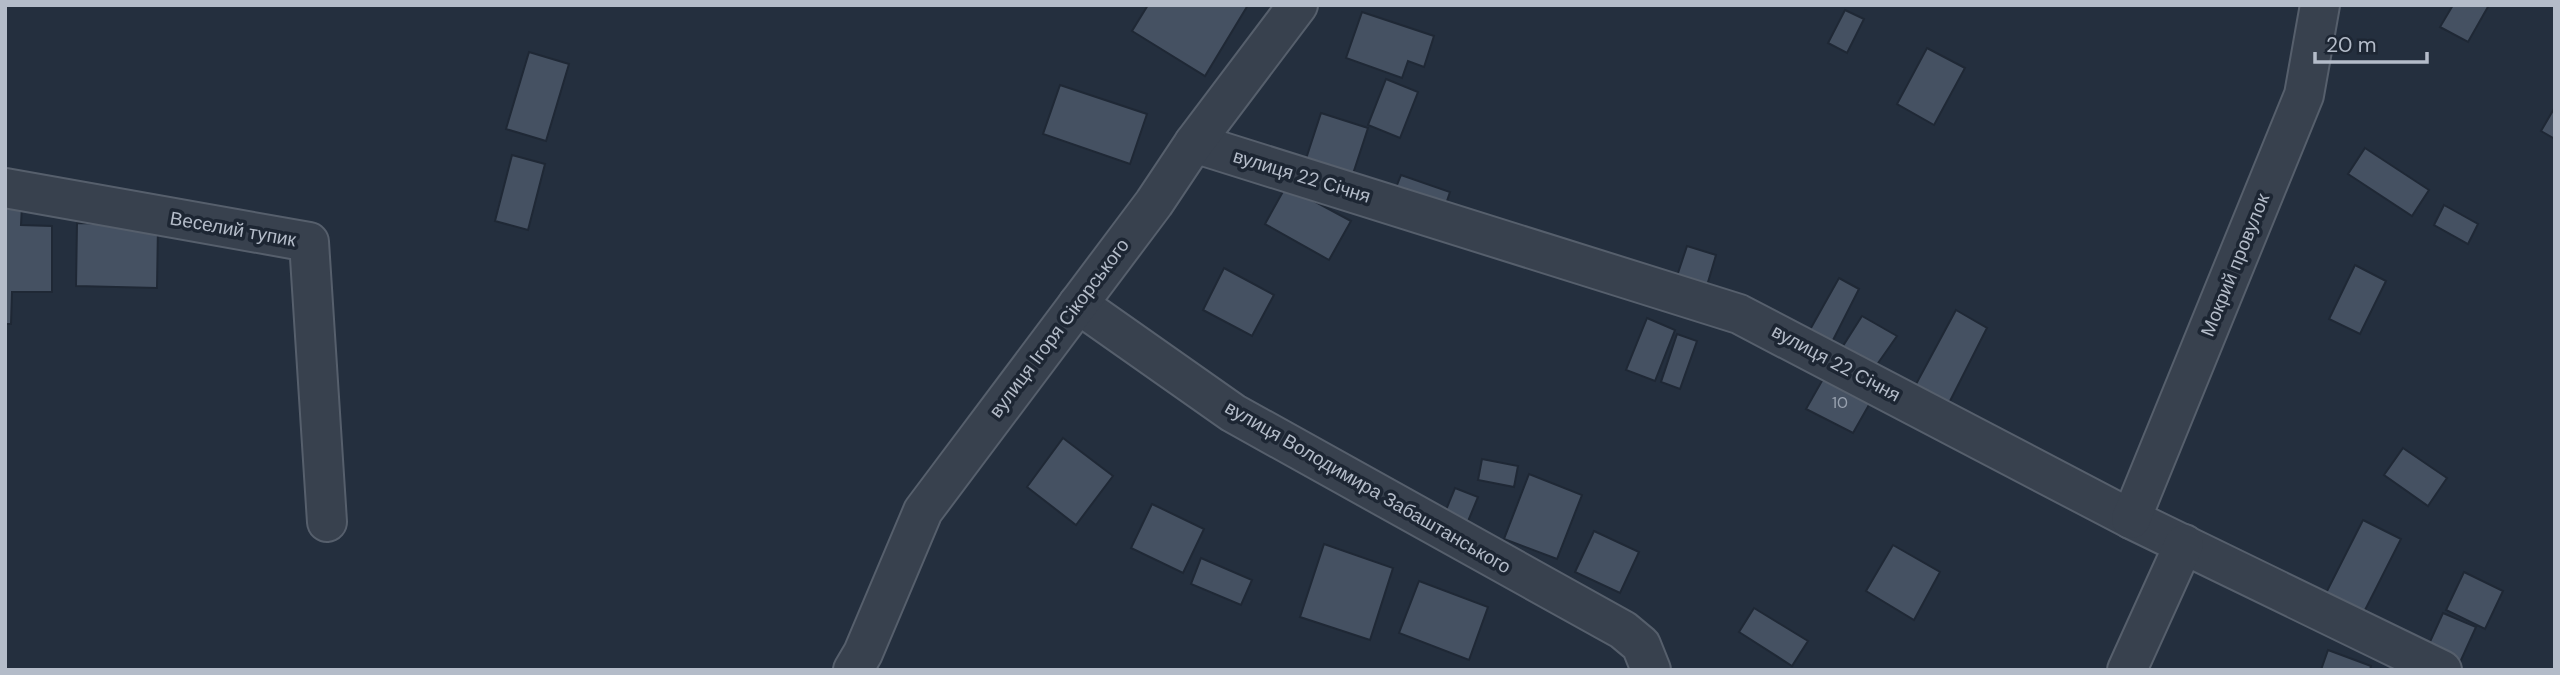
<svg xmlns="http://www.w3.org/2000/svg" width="2560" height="675" font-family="'DM Sans',sans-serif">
	<rect width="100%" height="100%" fill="#242f3e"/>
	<g fill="#455162" stroke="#1f2835" stroke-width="2">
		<path d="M1148 5H1248L1205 76 1132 31Z"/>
		<path d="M2453 5H2489L2468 42 2440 27Z"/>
		<path d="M1845 10 1864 19 1847 53 1828 43Z"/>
		<path d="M1362 12 1434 36 1424 67 1408 61 1402 78 1346 58Z"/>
		<path d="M1927 48 1965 68 1934 125 1897 104Z"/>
		<path d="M529 52 569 64 546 141 506 129Z"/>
		<path d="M1386 79 1418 92 1400 138 1368 125Z"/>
		<path d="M1060 85 1147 114 1130 164 1043 134Z"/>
		<path d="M2555 107V139L2541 131Z"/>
		<path d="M1321 113 1368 128 1350 183 1303 168Z"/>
		<path d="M2365 148 2429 190 2412 216 2348 174Z"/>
		<path d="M512 155 545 164 528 230 495 221Z"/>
		<path d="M1401 175 1450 192 1443 213 1393 195Z"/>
		<path d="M1286 186 1351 221 1329 260 1265 224Z"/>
		<path d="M5 205H22L21 225 52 226V292H12L11 324H5Z"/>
		<path d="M2444 205 2478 224 2468 244 2434 225Z"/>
		<path d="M77 223 158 225 157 288 76 286Z"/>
		<path d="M1687 246 1716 255 1706 289 1676 279Z"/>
		<path d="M2355 265 2386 281 2360 334 2329 319Z"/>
		<path d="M1224 268 1274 295 1252 336 1203 310Z"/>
		<path d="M1839 278 1859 289 1830 346 1807 335Z"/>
		<path d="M1956 310 1987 328 1948 405 1915 386Z"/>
		<path d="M1862 316 1897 336 1876 366 1843 346Z"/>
		<path d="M1647 318 1675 330 1655 381 1626 370Z"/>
		<path d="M1677 334 1697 341 1680 389 1661 382Z"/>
		<path d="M1827 372 1874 396 1853 433 1806 409Z"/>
		<path d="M1063 438 1113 476 1076 525 1027 487Z"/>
		<path d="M2403 448 2447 478 2428 506 2384 475Z"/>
		<path d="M1482 459 1518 466 1514 487 1478 480Z"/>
		<path d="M1529 474 1582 495 1557 559 1504 539Z"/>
		<path d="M1455 488 1478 497 1464 531 1441 522Z"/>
		<path d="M1152 504 1204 529 1183 573 1131 548Z"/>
		<path d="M2363 520 2401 539 2363 614 2325 595Z"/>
		<path d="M1594 531 1639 552 1620 593 1575 572Z"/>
		<path d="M1324 544 1393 568 1370 640 1300 617Z"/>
		<path d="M1893 545 1940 572 1914 620 1866 591Z"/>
		<path d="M1201 558 1252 580 1241 605 1191 584Z"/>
		<path d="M2464 572 2503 591 2485 629 2446 610Z"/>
		<path d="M1419 581 1488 607 1469 660 1399 633Z"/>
		<path d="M1754 608 1808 641 1792 666 1739 632Z"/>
		<path d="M2443 613 2476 627 2457 669 2424 655Z"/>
		<path d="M2328 650 2371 666 2370 670H2321Z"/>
	</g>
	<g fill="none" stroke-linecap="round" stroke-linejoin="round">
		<defs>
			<g id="street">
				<path d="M1194 143 1739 314 2131 519 2442 670"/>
				<path d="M5 188 309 242 327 522"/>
				<path d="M1078 304 1233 413 1623 630 1641 645 1651 670"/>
				<path d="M2131 519 2304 95 2320 5"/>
				<path d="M853 670 863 653 923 511 1154 203 1194 143 1298 5"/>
				<path d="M2127 670 2184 544"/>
			</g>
		</defs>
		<use href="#street" stroke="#565f6c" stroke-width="42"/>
		<use href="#street" stroke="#38414e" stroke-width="38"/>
	</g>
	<g text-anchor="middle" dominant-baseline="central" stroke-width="7" stroke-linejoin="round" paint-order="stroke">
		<g font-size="16" fill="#98a1af">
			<text x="1840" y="402">10</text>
		</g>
		<g font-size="19" fill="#b4bcc9" stroke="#1d2633">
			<text transform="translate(1302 176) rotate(17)">вулиця 22 Січня</text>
			<text transform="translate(233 229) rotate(10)">Веселий тупик</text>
			<text transform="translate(2235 265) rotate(-68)">Мокрий провулок</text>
			<text transform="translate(1059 328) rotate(-53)">вулиця Ігоря Сікорського</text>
			<text transform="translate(1836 363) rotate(28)">вулиця 22 Січня</text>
			<text transform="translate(1368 487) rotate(30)">вулиця Володимира Забаштанського</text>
		</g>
	</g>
	<rect width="2560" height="675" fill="none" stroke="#b4bcc9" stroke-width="14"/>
	<path d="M2315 52v10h112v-10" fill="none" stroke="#b4bcc9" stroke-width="3.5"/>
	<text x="2326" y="52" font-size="21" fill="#b4bcc9" stroke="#1d2633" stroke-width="5" paint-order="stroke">20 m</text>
</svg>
